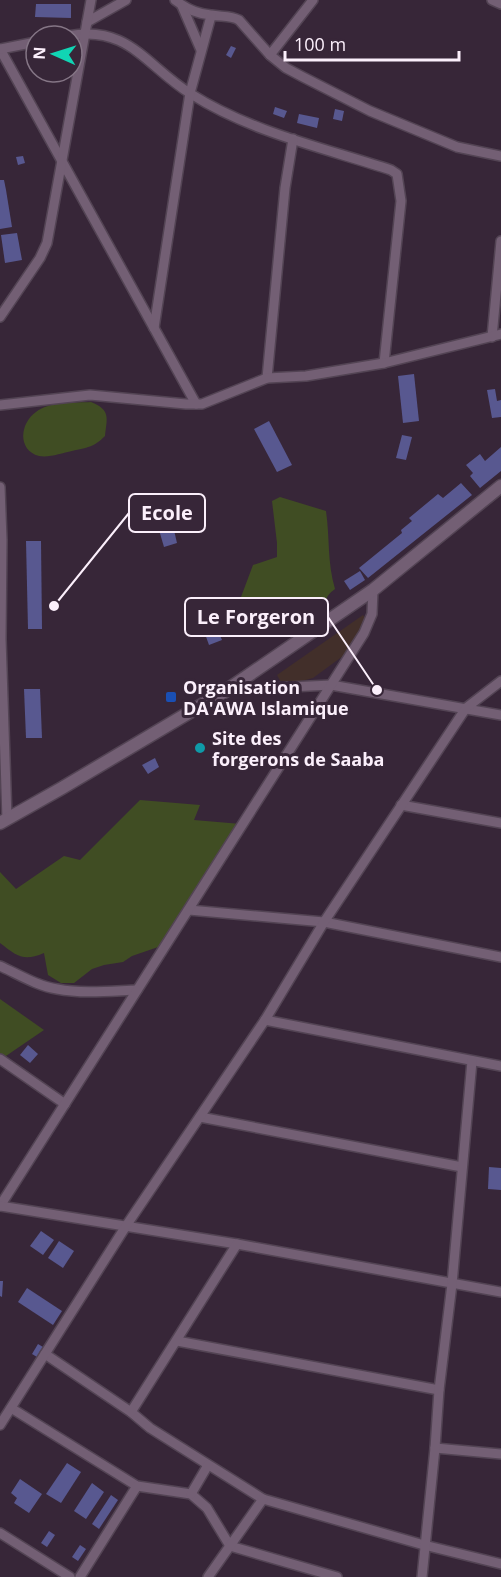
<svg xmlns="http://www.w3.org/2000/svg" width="501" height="1577" font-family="'Open Sans',sans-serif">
	<rect width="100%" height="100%" fill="#372638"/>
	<path fill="#422f2a" d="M363 615 368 621 359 636 343 656 313 678 283 686 277 675Z"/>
	<g fill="#404d23">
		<path d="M91 402C111 410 107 418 105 436 93 448 88 447 72 451 62 453 49 458 39 456 17 450 20 423 36 412 50 401 74 403 91 402Z"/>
		<path d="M280 497 326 511C330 539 327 561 335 589 324 597 328 600 321 608 309 622 283 641 265 635L256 615 248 618 241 597 253 565 277 557V543L272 501Z"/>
		<path d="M140 800 200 805 194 820 241 824 164 945 132 956 123 962 104 965 92 969 74 983H61L48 975 44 953C23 962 17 956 0 943V872L16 889 64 856 80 860Z"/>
		<path d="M0 999 44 1030 3 1058 0 1055Z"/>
	</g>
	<g fill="#585890">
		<path d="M36 4H71V18L35 17Z"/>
		<path d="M231 46 236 48 231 58 226 55Z"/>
		<path d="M275 107 287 111 284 118 273 114Z"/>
		<path d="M335 109 344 111 342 121 333 119Z"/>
		<path d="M299 114 319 118 317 128 297 123Z"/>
		<path d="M23 156 25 163 18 165 16 157Z"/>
		<path d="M0 180H4L6 190 12 227 0 229Z"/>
		<path d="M17 233 22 260 5 263 1 235Z"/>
		<path d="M414 374 419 421 403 423 398 376Z"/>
		<path d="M495 389 497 401 501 400V417L492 418 487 390Z"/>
		<path d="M269 421 292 465 277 472 254 429Z"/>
		<path d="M402 435 412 437 406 460 396 458Z"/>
		<path d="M501 447V471L480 488 470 476 473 473 466 465 480 454 485 461Z"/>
		<path d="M461 483 472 495 368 578 359 568 402 533 401 530 412 521 409 518 438 494 443 498Z"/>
		<path d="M173 526 177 543 164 547 159 530Z"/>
		<path d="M26 541H41L42 629H28Z"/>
		<path d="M360 571 365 580 350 590 344 581Z"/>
		<path d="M216 626 222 640 209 645 204 631Z"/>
		<path d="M24 689H40L42 738H26Z"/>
		<path d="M155 758 159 767 148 774 142 765Z"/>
		<path d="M28 1045 38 1054 30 1063 20 1055Z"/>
		<path d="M489 1167 501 1168V1190L488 1189Z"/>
		<path d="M41 1231 54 1240 43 1255 30 1246Z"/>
		<path d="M59 1241 74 1251 63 1268 48 1258Z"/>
		<path d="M0 1281H3L2 1297 0 1296Z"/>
		<path d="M27 1288 62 1311 53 1325 18 1302Z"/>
		<path d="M38 1344 43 1347 37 1357 32 1354Z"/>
		<path d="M67 1463 81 1472 61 1503 46 1494Z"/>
		<path d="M20 1479 42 1494 29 1513 14 1503 17 1498 11 1493Z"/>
		<path d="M92 1483 104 1492 86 1519 74 1511Z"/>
		<path d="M111 1495 118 1500 99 1529 92 1524Z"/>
		<path d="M49 1531 55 1535 47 1547 41 1543Z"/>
		<path d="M80 1545 86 1549 78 1561 72 1557Z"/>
	</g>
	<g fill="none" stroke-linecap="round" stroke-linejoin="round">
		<defs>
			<g id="minor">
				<path d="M175 0C185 8 197 14 211 15 221 17 230 15 239 20L270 55 286 68 303 77 370 111 457 147 501 156"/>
				<path d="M492 0 501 4"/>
				<path d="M182 6 201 50"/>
				<path d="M87 22 126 0"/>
				<path d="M68 36C128 24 146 66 191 94 251 132 324 148 391 170L397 174 401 201 384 363"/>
				<path d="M0 49 196 404"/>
				<path d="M0 49 36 42"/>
				<path d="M270 55 313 0"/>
				<path d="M0 317 40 258 47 243 91 0"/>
				<path d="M154 328 190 93 211 16"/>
				<path d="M492 337 501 241"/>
				<path d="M267 378 285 188 293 139"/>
				<path d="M0 405 90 395 186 404H202L267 378 306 376 384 363 501 334"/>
				<path d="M0 487 2 540 1 639 7 819"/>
				<path d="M227 690 331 685 501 715"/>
				<path d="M401 805 501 823"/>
				<path d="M189 910 324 922 501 957"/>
				<path d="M0 966C18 974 37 986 57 989 83 994 111 991 137 990"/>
				<path d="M265 1020 501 1066"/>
				<path d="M0 1059 65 1104"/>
				<path d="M200 1117 462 1167"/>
				<path d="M0 1206 364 633 372 614 373 590"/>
				<path d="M0 1206 237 1244 501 1292"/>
				<path d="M177 1341 439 1390"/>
				<path d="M45 1354 131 1412 150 1428 263 1499 424 1545 501 1564"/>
				<path d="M11 1408 137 1486 191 1494 207 1508 230 1546 337 1577"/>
				<path d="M131 1412 237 1244"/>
				<path d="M0 1425 126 1226 265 1020 324 922 466 708 501 681"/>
				<path d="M435 1448 501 1454"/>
				<path d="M191 1494 208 1465"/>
				<path d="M0 1533 70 1577"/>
				<path d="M80 1577 137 1486"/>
				<path d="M208 1577 263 1499"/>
				<path d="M422 1577 435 1448 439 1390 452 1284 472 1061"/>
			</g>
			<path id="tertiary" d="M0 823 62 788 227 690 373 590 501 486"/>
		</defs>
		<use href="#minor" stroke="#534454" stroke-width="12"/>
		<use href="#tertiary" stroke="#534454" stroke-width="15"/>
		<use href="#minor" stroke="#735f74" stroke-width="9"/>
		<use href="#tertiary" stroke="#735f74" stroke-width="12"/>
	</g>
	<rect fill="#1a4fb4" stroke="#372638" stroke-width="2" x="165" y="691" width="12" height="12" rx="3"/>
	<circle fill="#0f9aa8" stroke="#372638" stroke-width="2" cx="200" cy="748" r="6"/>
	<g text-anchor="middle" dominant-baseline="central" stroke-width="6" stroke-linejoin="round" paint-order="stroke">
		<g font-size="18" font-weight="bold" fill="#fbeffb" stroke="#372638" text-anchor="start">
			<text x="183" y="687">Organisation<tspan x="183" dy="21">DA'AWA Islamique</tspan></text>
			<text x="212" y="738">Site des<tspan x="212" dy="21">forgerons de Saaba</tspan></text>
		</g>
	</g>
	<path fill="none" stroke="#fbeffb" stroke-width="2" d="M54 606L129 513M377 690L328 617"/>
	<g fill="#fbeffb" stroke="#372638" stroke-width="2">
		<circle cx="54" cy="606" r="6"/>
		<circle cx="377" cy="690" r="6"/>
	</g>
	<g fill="#372638" stroke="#fbeffb" stroke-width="2">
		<rect x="129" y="494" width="76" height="38" rx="6"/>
		<rect x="185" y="598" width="143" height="38" rx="6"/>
	</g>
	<g font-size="20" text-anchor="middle" font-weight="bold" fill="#fbeffb">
		<text x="167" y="520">Ecole</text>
		<text x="256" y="624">Le Forgeron</text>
	</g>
	<g transform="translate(54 54) rotate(273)"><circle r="28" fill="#372638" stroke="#857686" stroke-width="1.5"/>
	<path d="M0-4.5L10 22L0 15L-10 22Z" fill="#11d5b4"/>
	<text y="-9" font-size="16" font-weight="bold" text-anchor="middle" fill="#fbeffb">N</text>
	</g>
	<path d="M285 51v9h174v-9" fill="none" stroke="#fbeffb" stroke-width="3"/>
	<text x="294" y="51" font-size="18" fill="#fbeffb" stroke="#372638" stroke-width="4.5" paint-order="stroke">100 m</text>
</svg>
